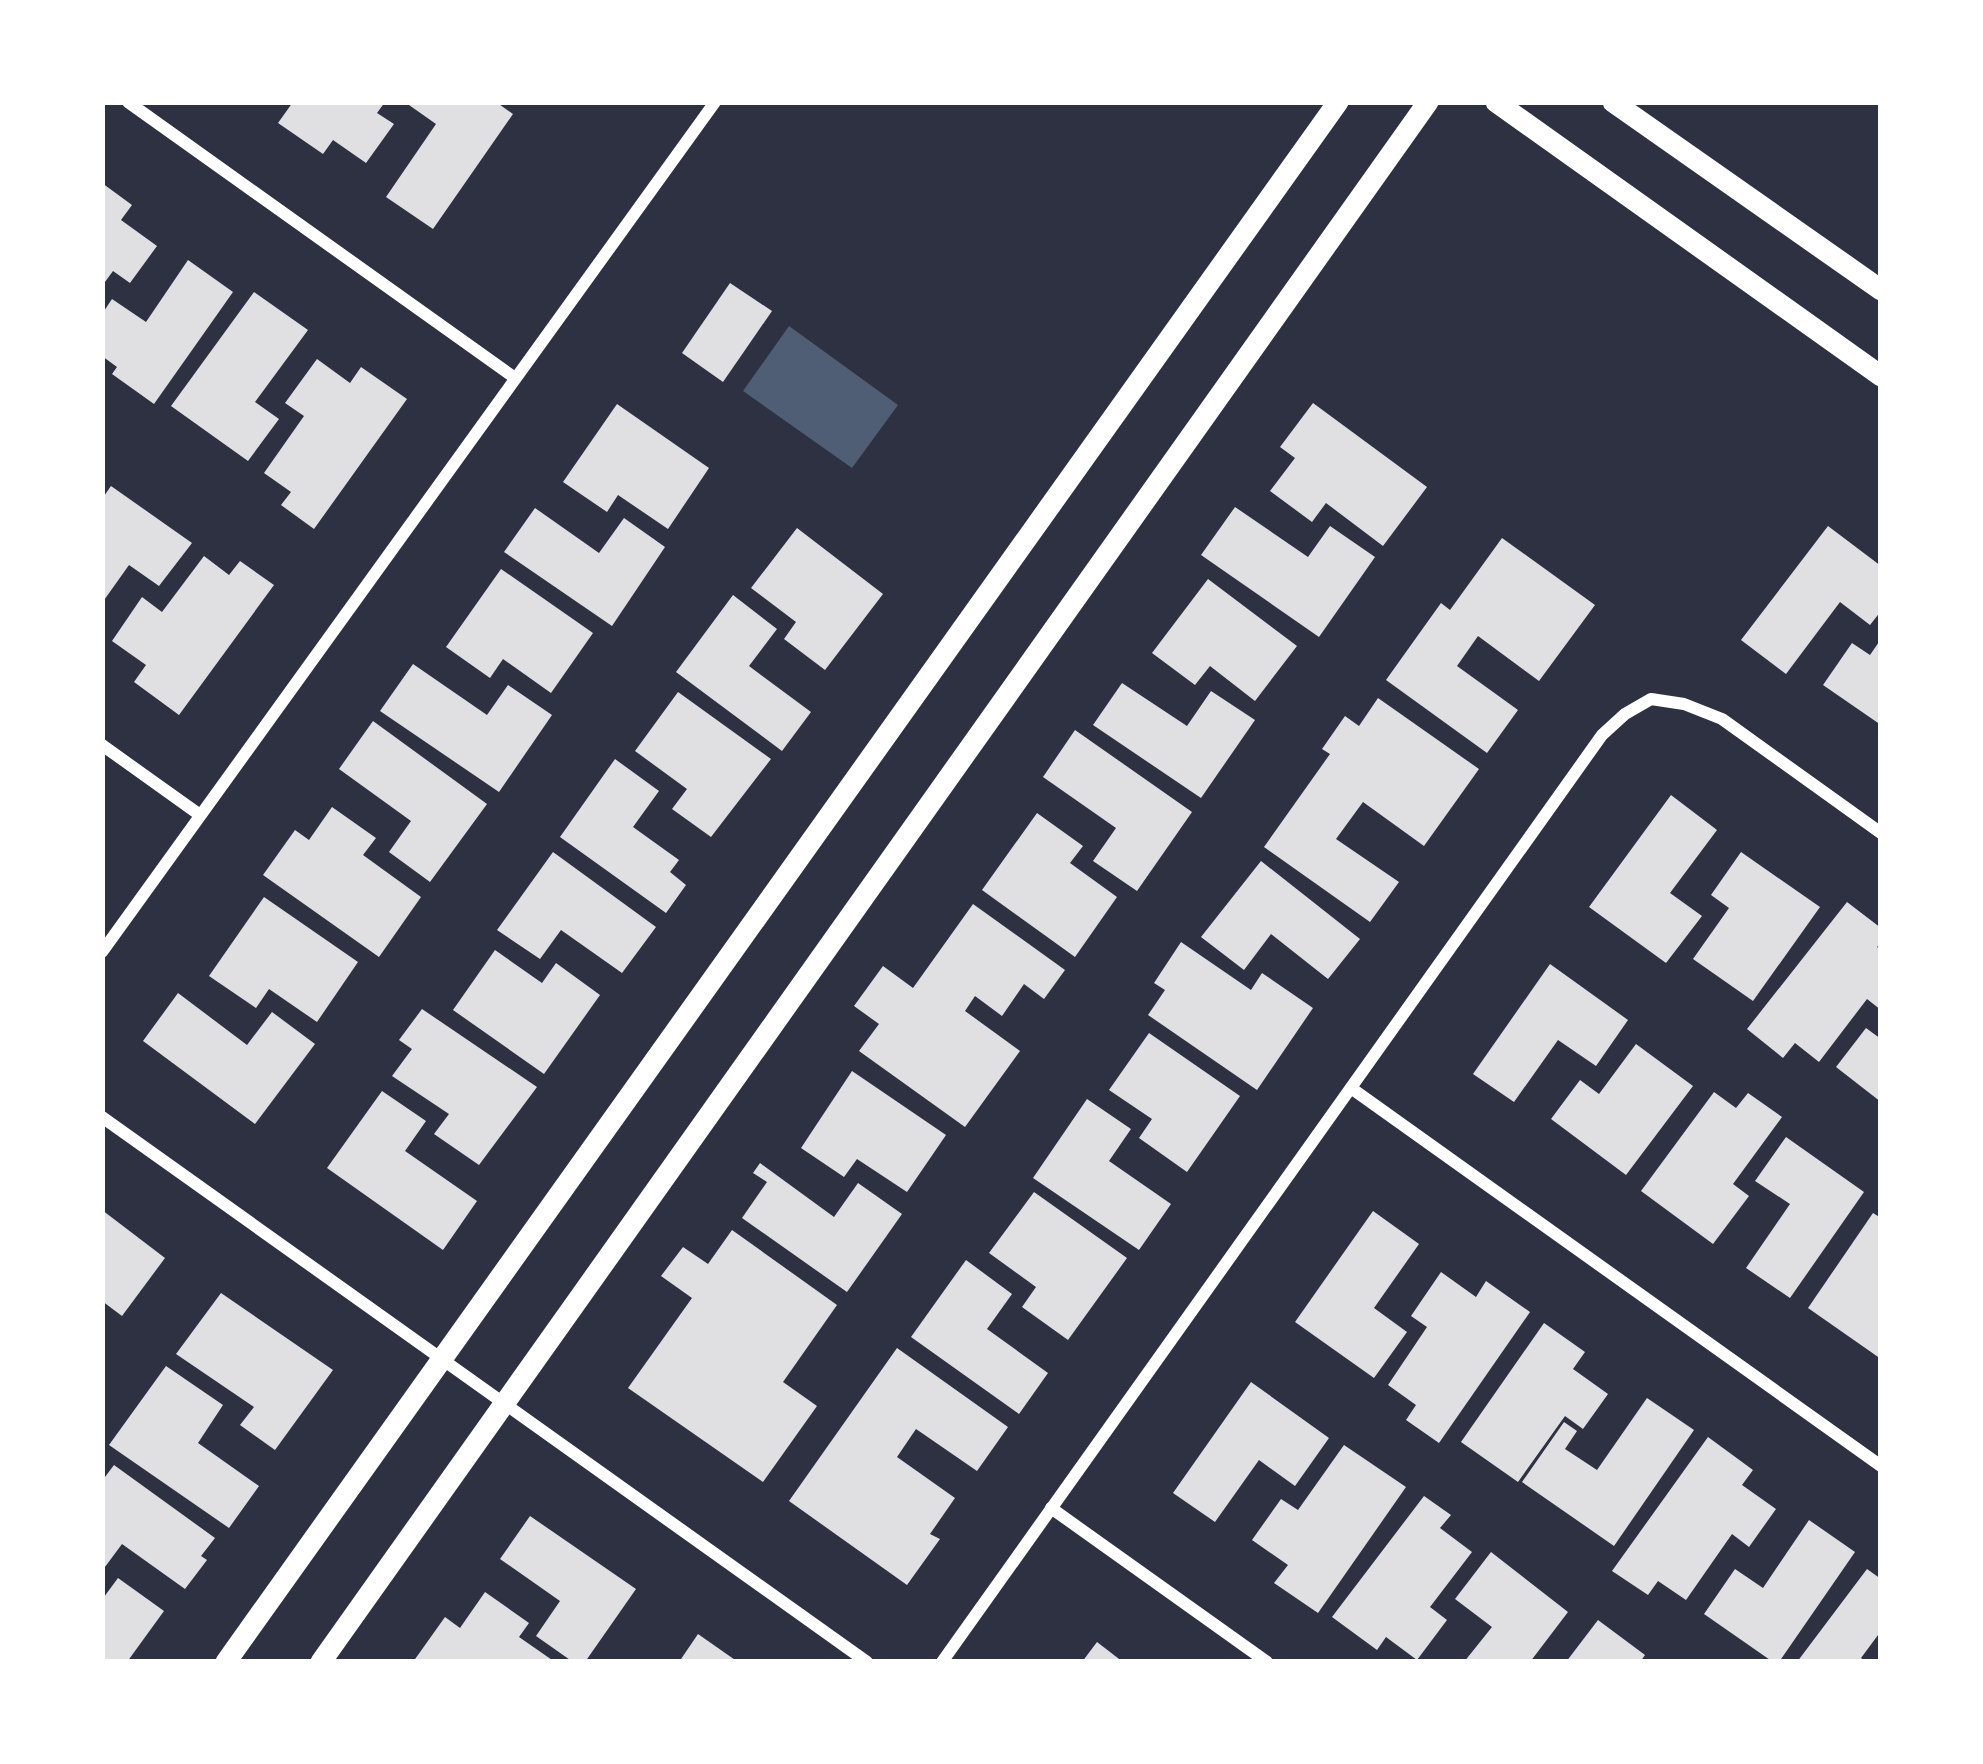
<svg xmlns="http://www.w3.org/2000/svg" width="1983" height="1764" font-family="Inter,sans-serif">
	<rect width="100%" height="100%" fill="#2d3142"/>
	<path fill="#4f5d75" d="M789 326 898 405 852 468 743 391Z"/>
	<g fill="#e0e0e3">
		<path d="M293 102H385L377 113 394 124 366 163 333 140 323 154 278 123Z"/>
		<path d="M411 102H496L513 114 433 229 386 197 436 124 409 105Z"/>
		<path d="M102 183 132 205 121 220 157 246 130 283 113 271 102 286Z"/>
		<path d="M188 260 233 292 154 404 112 374 117 367 102 356V314L112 299 146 322Z"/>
		<path d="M730 283 772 311 723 382 682 353Z"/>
		<path d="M254 292 308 330 255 402 279 419 248 461 171 406Z"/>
		<path d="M317 359 350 383 361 367 407 399 314 529 281 505 291 492 264 473 304 416 285 403Z"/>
		<path d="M1313 403 1427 487 1383 546 1326 503 1312 522 1270 491 1295 458 1280 447Z"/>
		<path d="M617 404 709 468 668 529 618 495 607 512 563 482Z"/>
		<path d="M111 486 192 543 159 586 129 565 102 603V499Z"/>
		<path d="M1235 507 1308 557 1330 526 1375 557 1319 637 1201 555Z"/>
		<path d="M535 508 599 553 624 518 665 547 612 626 504 552Z"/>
		<path d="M1828 526 1881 566V611L1870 625 1840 602 1786 674 1741 640Z"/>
		<path d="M797 528 883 594 825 670 784 639 796 622 751 588Z"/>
		<path d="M1502 538 1595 605 1539 681 1478 636 1457 666 1518 710 1487 753 1386 680 1441 603 1450 610Z"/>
		<path d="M204 556 229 575 240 561 274 585 179 715 134 682 146 665 112 641 142 597 162 612Z"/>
		<path d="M501 569 593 633 551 693 503 659 490 678 446 647Z"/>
		<path d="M1208 579 1297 646 1255 701 1210 666 1195 685 1152 653Z"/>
		<path d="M733 595 777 629 749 666 811 712 782 751 676 672Z"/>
		<path d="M1881 639V725L1823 685 1852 643 1870 655Z"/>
		<path d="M413 664 487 715 508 685 552 715 499 792 380 711Z"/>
		<path d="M1122 683 1187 726 1211 691 1255 720 1201 798 1093 725Z"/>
		<path d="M678 692 771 759 711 837 672 809 687 789 635 751Z"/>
		<path d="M1378 698 1479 769 1424 846 1363 802 1336 839 1399 882 1370 922 1264 847 1330 754 1322 749 1345 716 1359 726Z"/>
		<path d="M373 721 487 804 430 882 389 852 411 821 339 769Z"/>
		<path d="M1075 730 1192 812 1137 891 1093 861 1116 828 1043 777Z"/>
		<path d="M615 759 659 791 633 827 679 860 670 872 686 885 666 913 560 837Z"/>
		<path d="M1671 795 1717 830 1670 893 1702 916 1666 963 1589 907Z"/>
		<path d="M332 807 376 838 363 855 421 897 379 957 263 875 295 830 309 840Z"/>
		<path d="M1037 813 1083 846 1070 863 1117 897 1075 957 982 890Z"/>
		<path d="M553 852 656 927 622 973 561 930 540 959 497 930Z"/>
		<path d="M1741 852 1820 907 1753 1001 1693 959 1729 908 1711 895Z"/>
		<path d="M1261 861 1360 939 1328 979 1271 934 1244 970 1201 937Z"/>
		<path d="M264 897 358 962 317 1022 269 989 256 1008 209 976Z"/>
		<path d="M1847 902 1881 928V942L1877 947 1881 950V1010L1867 999 1819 1062 1795 1043 1783 1058 1747 1029Z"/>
		<path d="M973 904 1065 970 1044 999 1024 984 1002 1016 975 996 965 1011 1020 1051 965 1127 859 1051 879 1024 854 1006 883 966 913 988Z"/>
		<path d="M1181 942 1251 990 1262 973 1313 1008 1257 1090 1148 1015 1165 990 1154 983Z"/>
		<path d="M495 950 542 983 556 963 600 995 544 1074 453 1010Z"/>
		<path d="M1550 964 1628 1020 1596 1066 1558 1040 1514 1102 1473 1074Z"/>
		<path d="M178 993 247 1045 272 1012 315 1044 255 1124 143 1041Z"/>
		<path d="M422 1009 537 1087 479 1165 434 1134 449 1114 392 1076 412 1049 399 1040Z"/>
		<path d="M1866 1028 1881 1039V1102L1836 1067Z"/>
		<path d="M1149 1033 1240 1096 1187 1172 1139 1138 1152 1119 1109 1090Z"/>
		<path d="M1636 1044 1693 1086 1626 1175 1551 1119 1580 1080 1599 1094Z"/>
		<path d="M852 1071 946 1135 907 1192 857 1159 844 1177 801 1148Z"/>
		<path d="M382 1091 426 1121 405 1151 477 1201 443 1250 327 1168Z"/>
		<path d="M1714 1092 1736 1108 1748 1093 1782 1117 1733 1184 1749 1196 1713 1244 1641 1191Z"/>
		<path d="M1087 1099 1131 1129 1109 1161 1171 1204 1139 1250 1033 1178Z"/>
		<path d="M1786 1137 1864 1192 1790 1298 1746 1268 1790 1204 1755 1181Z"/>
		<path d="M760 1163 834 1217 858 1183 902 1214 847 1292 742 1218 767 1182 753 1173Z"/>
		<path d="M1034 1192 1127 1258 1068 1340 1022 1307 1036 1287 989 1253Z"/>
		<path d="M102 1210 165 1258 122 1316 102 1301Z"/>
		<path d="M1373 1211 1419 1244 1374 1308 1407 1332 1374 1378 1295 1322Z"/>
		<path d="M1873 1213 1881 1218V1359L1808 1308Z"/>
		<path d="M732 1230 837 1305 783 1382 817 1406 763 1482 628 1388 692 1298 661 1276 683 1247 708 1264Z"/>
		<path d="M966 1260 1012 1294 987 1329 1048 1373 1019 1414 911 1337Z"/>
		<path d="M1441 1272 1476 1297 1486 1281 1530 1312 1439 1443 1406 1420 1416 1405 1388 1385 1427 1327 1411 1316Z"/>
		<path d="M221 1293 333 1370 275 1450 240 1425 254 1407 176 1354Z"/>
		<path d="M1544 1323 1585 1352 1573 1369 1608 1394 1583 1429 1565 1416 1518 1482 1461 1442Z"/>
		<path d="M897 1348 1008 1427 977 1471 916 1429 897 1457 955 1498 930 1534 940 1539 907 1585 789 1501Z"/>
		<path d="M166 1366 223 1405 198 1443 259 1486 229 1528 109 1445Z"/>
		<path d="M1251 1382 1329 1438 1295 1486 1259 1460 1215 1522 1173 1493Z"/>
		<path d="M1647 1398 1694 1430 1614 1546 1522 1482 1564 1422 1577 1431 1565 1449 1597 1470Z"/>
		<path d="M1708 1437 1753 1470 1742 1485 1776 1509 1749 1547 1732 1534 1686 1600 1658 1581 1648 1595 1612 1571Z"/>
		<path d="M1344 1445 1406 1487 1318 1613 1274 1583 1288 1565 1252 1540 1281 1499 1298 1510Z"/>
		<path d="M114 1465 215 1538 201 1556 207 1560 185 1589 122 1544 102 1571V1481Z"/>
		<path d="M1424 1496 1451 1515 1440 1528 1472 1552 1430 1607 1447 1620 1417 1660 1386 1637 1377 1650 1332 1617Z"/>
		<path d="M530 1516 636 1589 585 1662H573L536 1636 560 1601 500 1559Z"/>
		<path d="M1809 1520 1855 1552 1779 1662H1773L1704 1614 1735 1569 1763 1588Z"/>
		<path d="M1491 1552 1568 1612 1530 1662H1464L1492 1627 1455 1599Z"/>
		<path d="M1867 1569 1881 1579V1631L1861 1658 1867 1662H1797Z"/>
		<path d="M118 1578 164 1611 127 1662H102V1595L104 1597Z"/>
		<path d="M485 1592 529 1623 519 1637 555 1662H413L445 1617 460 1628Z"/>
		<path d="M1598 1620 1645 1655 1640 1662H1566Z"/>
		<path d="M698 1634 738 1662H679Z"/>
		<path d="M1097 1642 1123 1662H1082Z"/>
	</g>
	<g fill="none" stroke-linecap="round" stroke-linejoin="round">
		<g stroke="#fff" stroke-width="12">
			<path d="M128 102 515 378"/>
			<path d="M102 745 200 815"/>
			<path d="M102 952 715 102"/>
			<path d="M1351 1088 1881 1466"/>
			<path d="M102 1117 867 1662"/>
			<path d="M1051 1508 1267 1662"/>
			<path d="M942 1662 1602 735 1625 714 1651 699 1684 704 1722 719 1881 833"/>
		</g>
		<g stroke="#fff" stroke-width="21">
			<path d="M1496 102 1881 376"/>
			<path d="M1613 102 1881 290"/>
			<path d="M226 1662 1338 102"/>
			<path d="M321 1662 1428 102"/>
		</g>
	</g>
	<rect width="1983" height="1764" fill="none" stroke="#ffffff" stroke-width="210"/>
</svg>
